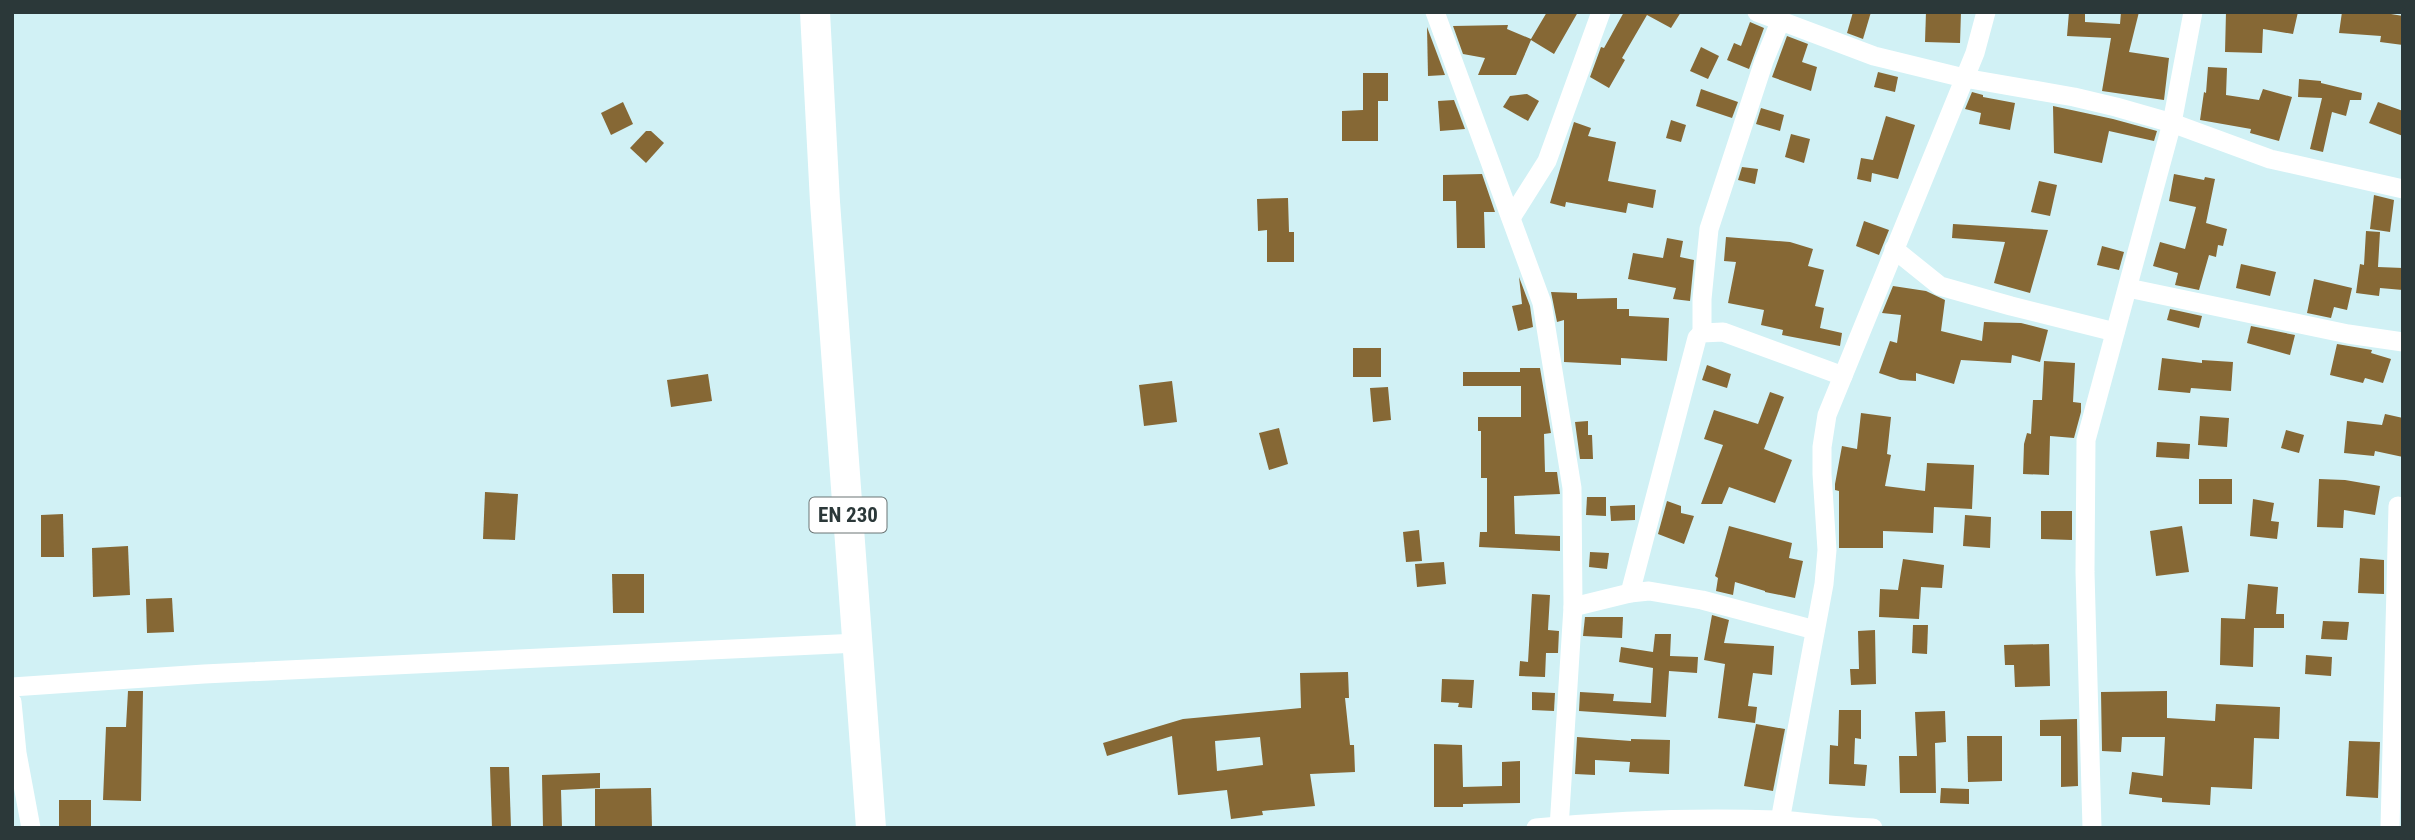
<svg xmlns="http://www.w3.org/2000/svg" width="2415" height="840" font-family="'Roboto Condensed',sans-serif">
	<rect width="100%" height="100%" fill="#d1f1f5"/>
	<g fill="#866835" fill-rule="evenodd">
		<path d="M1547 12H1578L1554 54 1531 40 1516 75H1478L1485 58 1463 54 1453 26 1508 25 1507 29 1531 39Z"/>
		<path d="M1624 12H1681L1671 28 1647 15 1622 58 1625 60 1609 88 1590 77 1601 47 1604 48Z"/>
		<path d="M1853 12H1871L1863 39 1847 33Z"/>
		<path d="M1926 12H1961L1960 43 1925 42Z"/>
		<path d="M2069 12H2085V22L2120 24 2121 12H2139L2129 52 2169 58 2164 100 2102 91 2111 38 2067 36Z"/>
		<path d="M2226 12 2284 13 2298 12 2293 34 2263 29 2262 53 2225 52Z"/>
		<path d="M2342 12H2379L2403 16V45L2380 42 2381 36 2339 33Z"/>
		<path d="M1750 22 1764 28 1749 69 1727 60 1734 43 1741 46Z"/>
		<path d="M1427 27 1445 75 1428 76Z"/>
		<path d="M1787 36 1808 44 1802 62 1817 67 1811 91 1772 77Z"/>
		<path d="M1701 47 1719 56 1708 79 1690 71Z"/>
		<path d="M2208 67 2227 68 2226 95 2259 100 2263 89 2292 97 2279 141 2250 133 2251 129 2200 120 2204 92 2206 93Z"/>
		<path d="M1878 72 1898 77 1895 92 1874 87Z"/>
		<path d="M1363 73H1388V101H1378V141H1342V111L1363 110Z"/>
		<path d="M2299 79 2321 81V83L2362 93 2361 100H2350L2346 116 2332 112 2323 152 2310 149 2322 98 2298 97Z"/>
		<path d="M1701 89 1738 102 1732 118 1696 106Z"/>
		<path d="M1972 92 1983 95V97L2015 103 2010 130 1979 124 1981 113 1965 109Z"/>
		<path d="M1527 94 1539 101 1528 121 1503 107 1510 96Z"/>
		<path d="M1454 100 1465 129 1440 131 1438 101Z"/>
		<path d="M623 102 633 124 611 135 601 113Z"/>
		<path d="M2378 102 2403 111V136L2369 123Z"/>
		<path d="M2053 106 2113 119 2157 131 2154 141 2109 131 2102 163 2054 153Z"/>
		<path d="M1761 108 1784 115 1780 131 1756 124Z"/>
		<path d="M1886 116 1915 125 1898 179 1872 173 1871 182 1857 179 1861 158 1873 160Z"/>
		<path d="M1671 120 1686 125 1681 142 1666 138Z"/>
		<path d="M1574 122 1591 128 1588 136 1616 142 1608 181 1656 190 1653 208 1628 203 1626 213 1566 202 1565 207 1550 203Z"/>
		<path d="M646 131H651L664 143 646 163 630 148Z"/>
		<path d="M1791 134 1810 139 1804 163 1785 157Z"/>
		<path d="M1742 167 1758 169 1755 184 1738 180Z"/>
		<path d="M1482 174 1495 212H1484L1485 248H1457L1456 201H1443V175Z"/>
		<path d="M2174 174 2204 180 2205 177 2215 179 2206 223 2227 229 2223 246 2218 245 2216 257 2209 255 2199 290 2175 285 2178 273 2153 266 2160 242 2185 249 2196 207 2169 201Z"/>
		<path d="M2039 181 2057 185 2050 216 2031 212Z"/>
		<path d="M2374 195 2394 200 2390 232 2370 229Z"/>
		<path d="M1288 198 1289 232H1294V262H1267V230L1258 231 1257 199Z"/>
		<path d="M1864 221 1889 230 1879 255 1856 246Z"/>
		<path d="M1953 224 2048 230 2030 293 1994 283 2005 242 1952 238Z"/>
		<path d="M2366 231 2380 232 2378 267 2403 268V290L2380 288 2379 296 2356 293 2360 264 2364 265Z"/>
		<path d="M1726 237 1790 242 1813 249 1808 266 1824 270 1815 306 1824 308 1820 328 1842 333 1840 346 1782 335 1783 330 1761 325 1764 310 1728 303 1736 262 1724 261Z"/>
		<path d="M1667 238 1683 241 1680 257 1694 260 1690 301 1673 299 1676 288 1628 279 1633 253 1663 258Z"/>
		<path d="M2102 246 2124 252 2119 270 2097 265Z"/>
		<path d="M2241 264 2276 272 2270 296 2236 288Z"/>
		<path d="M1519 277 1530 306 1533 327 1518 331 1512 306 1522 304Z"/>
		<path d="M2314 279 2352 288 2347 310 2334 307 2331 318 2307 313Z"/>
		<path d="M1893 286 1926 291 1945 300 1941 331 1982 341 1984 322 2021 323 2048 330 2040 362 2012 355 2011 363 1961 360 1954 384 1916 373V381L1900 380 1879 373 1890 341 1897 343 1901 315 1882 313Z"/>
		<path d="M1551 292 1577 293V299L1617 298V309H1629V316L1669 318 1667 361 1621 358V365L1564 362V320L1557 322Z"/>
		<path d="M2170 309 2202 316 2199 328 2167 320Z"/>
		<path d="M2251 326 2295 335 2290 355 2247 343Z"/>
		<path d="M2337 344 2372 350 2371 353 2391 359 2383 383 2365 378 2363 383 2330 375Z"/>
		<rect x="1353" y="348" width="28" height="29"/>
		<path d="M2162 358 2202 363V360L2233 362 2231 391 2191 388 2190 393 2158 390Z"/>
		<path d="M2044 361 2075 363 2073 402 2081 403V412L2074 438 2050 436 2049 475 2023 474 2024 444 2027 433 2031 434 2033 400H2042Z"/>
		<path d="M1707 365 1731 374 1727 388 1702 380Z"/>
		<path d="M1520 368H1540L1551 433 1544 434 1545 472H1557L1560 494 1514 496 1515 534 1560 536V551L1479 547 1480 532H1487V478H1481V431H1478V417H1521V386H1463V372H1520Z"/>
		<path d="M708 374 712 401 671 407 667 380Z"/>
		<path d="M1172 381 1177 422 1144 426 1139 385Z"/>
		<path d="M1388 387 1391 420 1373 422 1370 388Z"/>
		<path d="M1770 392 1784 397 1764 449 1792 460 1775 503 1729 487 1722 504H1701L1723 445 1704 439 1714 410 1758 424Z"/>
		<path d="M1861 413 1891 417 1887 454 1891 455 1885 486 1925 491 1927 463 1974 465 1972 509 1934 507 1933 533 1883 531V548H1839V491L1835 490V484L1842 446 1857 449Z"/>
		<path d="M2385 414 2403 418V457L2375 451 2374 456 2344 453 2347 421 2382 425Z"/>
		<path d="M2200 416 2229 418 2227 447 2198 445Z"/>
		<path d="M1588 421V435H1592L1593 459H1580L1575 422Z"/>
		<path d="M1279 428 1288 464 1269 470 1259 433Z"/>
		<path d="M2286 430 2304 435 2299 453 2281 448Z"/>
		<path d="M2157 442 2190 444 2189 459 2156 457Z"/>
		<rect x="2199" y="479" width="33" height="25"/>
		<path d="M2319 479 2345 480 2380 486 2375 515 2344 510 2343 528 2317 527Z"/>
		<path d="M485 492 518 494 515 540 483 539Z"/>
		<path d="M1587 497H1606V516L1586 515Z"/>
		<path d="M2253 499 2274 503 2271 521 2279 522 2277 539 2250 536Z"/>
		<path d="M1667 501 1681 506V513L1694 516 1684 544 1658 534Z"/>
		<path d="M1635 505V520L1611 521 1610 506Z"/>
		<path d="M2041 511H2072V540L2041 539Z"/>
		<path d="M63 514 64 557H41V515Z"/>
		<path d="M1965 515 1991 517 1990 548 1963 546Z"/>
		<path d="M1729 526 1792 543 1789 558 1803 561 1795 598 1765 592V591L1735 582 1733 595 1716 591 1718 578 1715 576Z"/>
		<path d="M2182 526 2189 572 2156 576 2150 531Z"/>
		<path d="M1419 530 1422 561 1406 562 1403 532Z"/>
		<path d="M128 546 130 595 93 597 92 548Z"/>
		<path d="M1590 552 1609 553 1607 569 1589 567Z"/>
		<path d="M2360 558 2384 560V594L2358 593Z"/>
		<path d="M1903 559 1944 565 1942 588 1921 587 1919 619 1879 617 1880 589 1898 590Z"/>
		<path d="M1444 562 1446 584 1417 587 1415 564Z"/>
		<path d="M612 574H644V613H613Z"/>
		<path d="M2248 584 2278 587 2276 614H2284V628H2254L2253 667 2220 665 2221 618 2245 619Z"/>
		<path d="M1532 594 1550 595 1548 630 1559 631 1558 653H1546L1545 677 1519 676 1520 661 1528 662Z"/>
		<path d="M172 598 174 632 147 633 146 599Z"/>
		<path d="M1712 615 1729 620 1724 643 1774 646 1772 675 1753 673 1748 706 1757 707 1755 723 1718 718 1725 664 1704 660Z"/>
		<path d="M1585 617H1623L1622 638 1583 636Z"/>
		<path d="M2323 621 2349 622 2347 640 2321 639Z"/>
		<path d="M1913 625H1928L1927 654 1912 653Z"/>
		<path d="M1875 630 1876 684 1851 685 1850 669H1859L1858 631Z"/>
		<path d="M1655 634H1671L1670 656 1698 657 1697 673 1669 671 1666 717 1579 711 1580 692 1614 694 1613 701 1651 703 1653 668 1619 662 1621 647 1653 652Z"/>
		<path d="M2049 644 2050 686 2015 687 2014 665H2005L2004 645Z"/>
		<path d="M2306 655 2332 657 2331 676 2305 674Z"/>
		<path d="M1348 672 1349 698H1345L1350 745H1354L1355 772 1310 774 1315 806 1262 811 1263 815 1231 819 1227 790 1178 795 1172 736 1107 756 1103 743 1183 719 1301 708 1300 673ZM1260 737 1263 765 1217 771 1215 741Z"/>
		<path d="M1442 679 1474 680 1472 708 1458 707 1459 703 1441 702Z"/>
		<path d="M128 691H143L141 801 103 800 106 727H126Z"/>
		<path d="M2167 691V718L2215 721 2216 704 2280 707 2279 739 2254 738 2252 789 2211 787 2210 805 2162 802V798L2129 794 2132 772 2163 776 2165 737H2122L2121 752 2102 751 2101 692Z"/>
		<path d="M1532 692 1555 693 1554 711 1532 710Z"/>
		<path d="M1839 710H1861V739L1855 738 1854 764 1867 765 1865 786 1829 784 1830 745 1838 746Z"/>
		<path d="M1945 711 1946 742 1935 743 1936 793H1900L1899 756H1917L1915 712Z"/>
		<path d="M2077 719 2078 786 2061 787V736H2040V720Z"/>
		<path d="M1756 724 1785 729 1773 791 1744 786Z"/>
		<path d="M1967 736H2002V781L1968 782Z"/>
		<path d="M1577 737 1631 741V739L1670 740 1669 774 1629 772 1630 762 1595 760V775L1575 774Z"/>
		<path d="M2349 741 2380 742 2378 798 2346 796Z"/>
		<path d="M1434 744 1462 745 1463 787 1502 786V762L1520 761V803L1463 804V807H1434Z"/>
		<path d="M490 767H509L511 828H492Z"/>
		<path d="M600 773V788L561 790 562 828H543L542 775Z"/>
		<path d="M651 788 652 828H595V789Z"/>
		<path d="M1941 788 1969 789V804L1940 803Z"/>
		<rect x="59" y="800" width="32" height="28"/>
	</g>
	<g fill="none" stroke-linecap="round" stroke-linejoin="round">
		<g stroke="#fff" stroke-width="19">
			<path d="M1435 12 1542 303 1572 488 1573 607 1559 828"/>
			<path d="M1757 12 1874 56 1964 78 2074 97 2116 107 2172 123 2270 159 2403 189"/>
			<path d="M1511 218 1547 161 1601 12"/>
			<path d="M1894 249 1940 286 2011 306 2115 332"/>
			<path d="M2128 288 2348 334 2403 342"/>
			<path d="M1702 333V299L1709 229 1764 61 1780 22"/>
			<path d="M1630 593 1697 338 1702 333 1723 332 1843 376"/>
			<path d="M1573 607 1630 593 1649 591 1702 600 1815 630"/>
			<path d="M12 687 204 674 858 643"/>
			<path d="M12 702 17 753 31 828"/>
			<path d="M1780 821 1824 584 1827 550 1822 474V447L1827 415 1975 53 1986 12"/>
			<path d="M1536 828C1617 820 1696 817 1777 820 1809 822 1841 827 1873 828"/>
			<path d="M2092 828 2085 572 2086 440 2172 123 2193 12"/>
			<path d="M2390 828 2398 506"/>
		</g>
		<path stroke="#fff" stroke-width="30" d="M815 12 825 202 871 828"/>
	</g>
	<g text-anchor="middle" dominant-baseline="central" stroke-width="7" stroke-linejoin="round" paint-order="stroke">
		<rect fill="#fff" stroke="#6b7474" stroke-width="2" x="809.5" y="497.5" width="77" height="35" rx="5"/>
		<g font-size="21" font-weight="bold" fill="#2b3839">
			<text x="848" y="515">EN 230</text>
		</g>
	</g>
	<rect width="2415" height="840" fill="none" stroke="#2b3839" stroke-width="28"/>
</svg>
